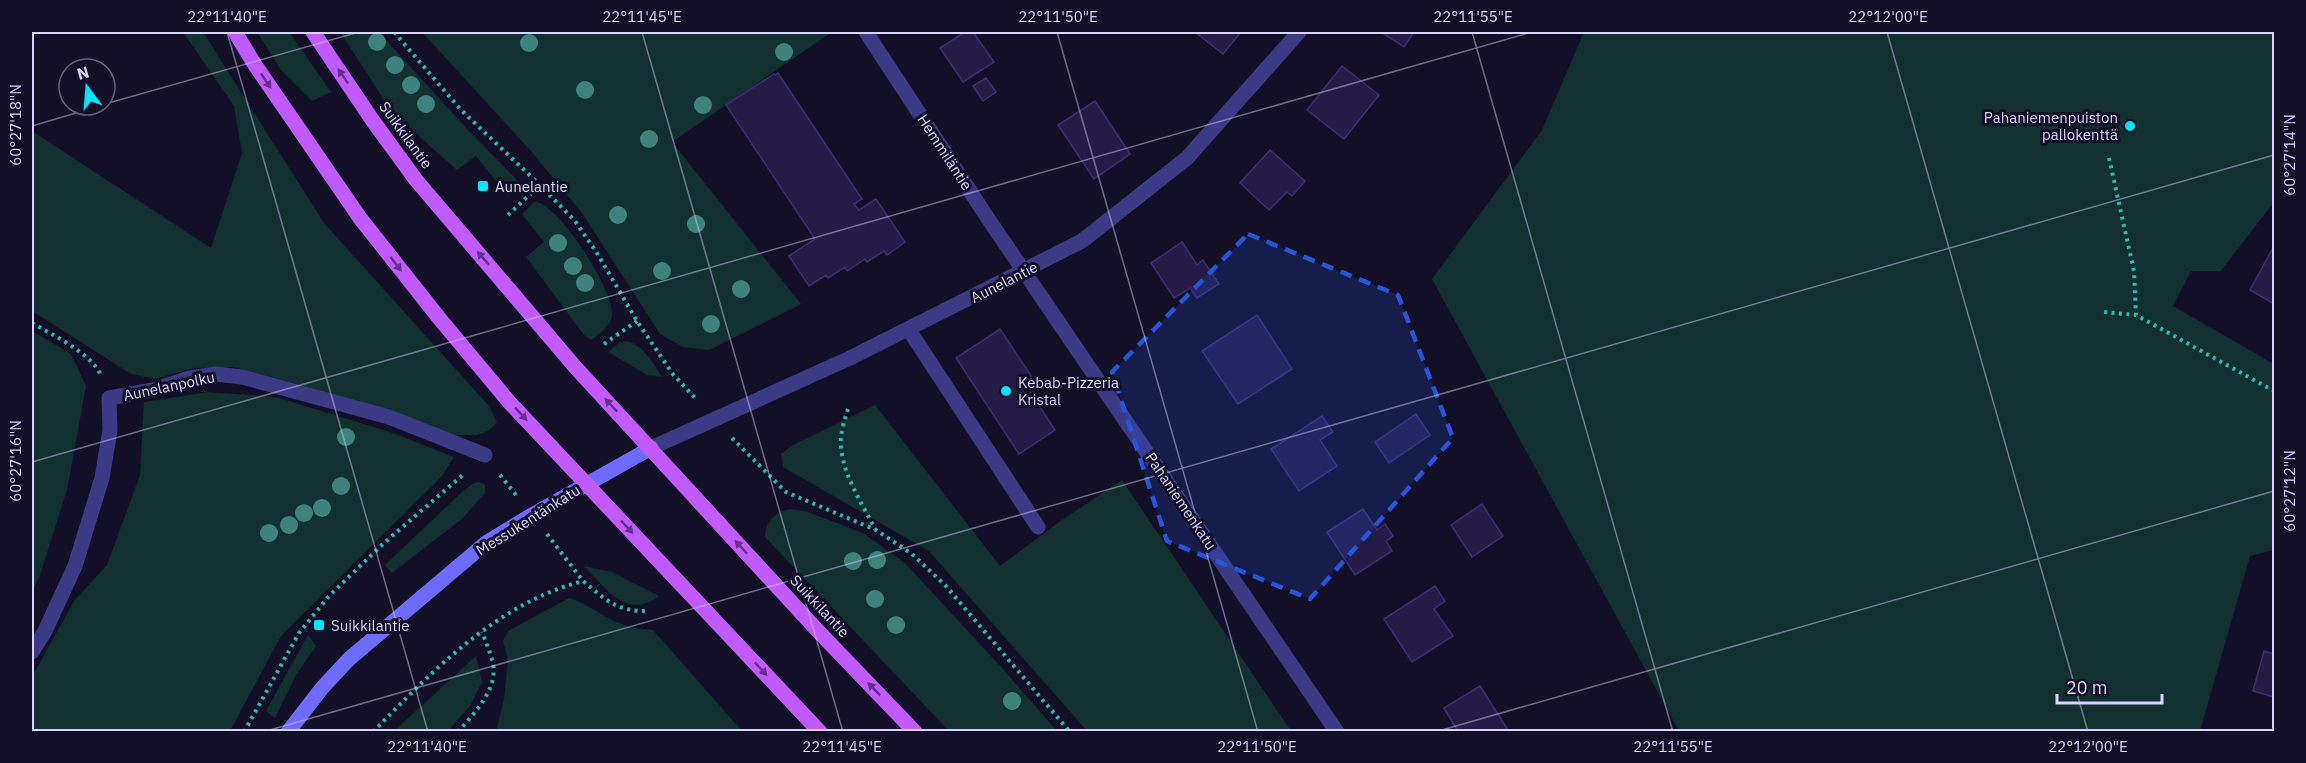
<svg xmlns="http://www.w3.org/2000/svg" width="2306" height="763" font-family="'IBM Plex Sans',sans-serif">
	<rect width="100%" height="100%" fill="#130f26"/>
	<g fill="#12302f">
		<path d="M183 32H203L324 223 489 406 497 422 488 431 477 435H450L301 385 233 367 194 368 155 379 131 374 32 311V131L211 248 242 153 234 106Z"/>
		<path d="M257 32H289L331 92 312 101 281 70Z"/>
		<path d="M340 32H379L468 130 522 185 508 196 476 156 457 170 392 112Z"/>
		<path d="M422 32H827L829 34 672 142 801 304 709 350 683 347 660 334 582 213 530 150Z"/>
		<path d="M1584 32H2274V202L2221 271H2191L2173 306 2274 364V550L2250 556 2200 731H1679L1432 279 1542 130Z"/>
		<path d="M534 202C556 199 616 293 612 316 610 327 599 334 591 340L584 335 526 257 544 242 522 214Z"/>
		<path d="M32 331 71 354 86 386 67 490 40 575 32 592Z"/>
		<path d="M625 341C642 343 654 364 662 377L647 375 608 352 620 342Z"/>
		<path d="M208 392 276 397 393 433 454 457 442 476 281 636 230 731H32V677L74 601 107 565 140 475 144 402Z"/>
		<path d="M875 405 1000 566 1062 520 1122 480 1291 731H1087L929 551 783 467 781 454 793 445Z"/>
		<path d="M479 482 485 485V493L463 518 392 573 385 565 463 491 474 483Z"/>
		<path d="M791 509 808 512 863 533 905 563 1002 668 1057 731H949L765 537C765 520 776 512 791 509Z"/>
		<path d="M584 566 612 572 659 596C626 621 606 588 584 566Z"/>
		<path d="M569 598C586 603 599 614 616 622 628 627 640 629 653 630L742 731H496L504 699 508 661 503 641 508 631Z"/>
		<path d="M308 635 316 646 296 675 275 718 266 711Z"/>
		<path d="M476 656 482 682 470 706 448 731H394Z"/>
	</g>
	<g fill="#241b47" stroke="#3b2d73" stroke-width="1.5">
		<path d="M965 32H973L994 62 963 82 940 48Z"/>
		<path d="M1195 32H1241L1223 54Z"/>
		<path d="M1381 32H1414L1404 47Z"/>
		<path d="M1342 66 1379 95 1344 139 1307 110Z"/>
		<path d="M778 73 862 199 854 204 859 210 876 199 905 242 887 255 884 251 867 262 865 259 847 271 845 267 828 278 826 275 809 286 789 256 815 239 726 105 774 74 775 75Z"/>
		<path d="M986 78 996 92 983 101 973 86Z"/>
		<path d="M1095 101 1130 154 1094 179 1058 125Z"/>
		<path d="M1270 150 1305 181 1292 196 1287 192 1269 210 1240 183Z"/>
		<path d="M1182 242 1197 265 1203 260 1219 284 1197 298 1190 288 1174 298 1151 263Z"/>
		<path d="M2274 246V304L2250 290Z"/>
		<path d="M1257 315 1292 369 1238 404 1202 351Z"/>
		<path d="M1000 329 1039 388 1031 393 1055 430 1019 454 956 358Z"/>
		<path d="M1416 414 1430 435 1389 463 1375 442Z"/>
		<path d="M1322 416 1333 432 1320 440 1337 466 1299 491 1271 449Z"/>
		<path d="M1482 504 1503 536 1472 557 1451 525Z"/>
		<path d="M1363 509 1377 530 1385 524 1393 536 1386 541 1392 551 1355 575 1327 532Z"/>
		<path d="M1435 586 1445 601 1434 609 1453 636 1412 662 1384 619Z"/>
		<path d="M2264 651 2274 654V697L2253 691Z"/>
		<path d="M1480 686 1508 730 1506 732H1458L1444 708Z"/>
	</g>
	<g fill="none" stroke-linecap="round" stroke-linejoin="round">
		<g stroke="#2fb8b0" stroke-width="4" stroke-dasharray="3 4.5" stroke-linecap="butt">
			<path d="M394 32 461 110 540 185 575 221 597 253 637 321 672 373 696 399"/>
			<path d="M2109 158 2134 271 2136 315 2274 391"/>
			<path d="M508 215 540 185"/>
			<path d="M2104 312 2136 315"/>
			<path d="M32 323C51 334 93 354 101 376"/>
			<path d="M604 344 637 321"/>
			<path d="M848 409C845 418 842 428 841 437 839 470 861 501 875 529"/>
			<path d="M732 438 786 492 876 530 912 554 945 585 1070 732"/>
			<path d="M500 475 516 495"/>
			<path d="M547 534 583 581"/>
			<path d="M244 732 299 633 329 596 384 543 465 473"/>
			<path d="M373 732C433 670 498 603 583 581 606 600 617 612 649 611"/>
			<path d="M458 732C474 713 498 690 493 663 490 652 486 642 482 632"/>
		</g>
		<g stroke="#3d3a85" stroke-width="15">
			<path d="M909 330 1038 527"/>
			<path d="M32 652 45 631 75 566 102 478 110 430 109 398 153 390 190 378 216 374 242 377 389 417 485 455"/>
		</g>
		<g stroke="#3d3a85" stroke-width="15">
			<path d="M866 32 989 220 1337 732"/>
			<path d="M651 448 850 358 1082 241 1187 158 1299 32"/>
		</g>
		<path stroke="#6f6bff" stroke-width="15" d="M288 732 322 688 349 659 486 543 532 515 651 448"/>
		<g stroke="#c25bff" stroke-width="15">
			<path d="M235 32 255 65 360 218 439 318 510 403 820 732"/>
			<path d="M313 32 373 121 416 180 576 368 818 631 915 732"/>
		</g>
	</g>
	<g fill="#3d827b">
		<circle cx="377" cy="42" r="9"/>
		<circle cx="529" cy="43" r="9"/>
		<circle cx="784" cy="52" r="9"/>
		<circle cx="395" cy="65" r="9"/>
		<circle cx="411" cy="85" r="9"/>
		<circle cx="585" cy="90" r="9"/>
		<circle cx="426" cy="104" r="9"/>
		<circle cx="703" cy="105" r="9"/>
		<circle cx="649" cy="139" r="9"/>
		<circle cx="618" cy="215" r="9"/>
		<circle cx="696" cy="224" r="9"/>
		<circle cx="558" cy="243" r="9"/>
		<circle cx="573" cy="266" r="9"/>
		<circle cx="662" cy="271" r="9"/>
		<circle cx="585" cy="283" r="9"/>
		<circle cx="741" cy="289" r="9"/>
		<circle cx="711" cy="324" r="9"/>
		<circle cx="346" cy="437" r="9"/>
		<circle cx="341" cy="486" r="9"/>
		<circle cx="322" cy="508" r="9"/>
		<circle cx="304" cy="513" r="9"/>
		<circle cx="289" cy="525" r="9"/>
		<circle cx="269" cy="533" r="9"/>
		<circle cx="877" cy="560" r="9"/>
		<circle cx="853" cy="561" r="9"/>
		<circle cx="875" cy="599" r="9"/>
		<circle cx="896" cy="625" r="9"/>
		<circle cx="1012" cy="701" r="9"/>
	</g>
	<defs><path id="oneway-solid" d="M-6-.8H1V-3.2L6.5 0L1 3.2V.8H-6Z" transform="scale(1.5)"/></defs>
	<g fill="#623188">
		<use href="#oneway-solid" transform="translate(343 76) rotate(-124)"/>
		<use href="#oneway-solid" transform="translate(266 81) rotate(56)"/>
		<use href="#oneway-solid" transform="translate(483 258) rotate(-131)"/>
		<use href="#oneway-solid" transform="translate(396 264) rotate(52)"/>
		<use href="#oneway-solid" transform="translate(611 405) rotate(-133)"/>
		<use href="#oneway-solid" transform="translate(521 414) rotate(47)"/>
		<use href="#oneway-solid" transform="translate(627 527) rotate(47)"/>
		<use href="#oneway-solid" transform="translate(741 547) rotate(-132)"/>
		<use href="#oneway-solid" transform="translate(761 669) rotate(47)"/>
		<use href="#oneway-solid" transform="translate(874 689) rotate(-134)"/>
	</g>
	<path fill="#2655da" fill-opacity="0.2" stroke="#2655da" stroke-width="4.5" stroke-dasharray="12 8" stroke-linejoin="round" d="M1248 234 1398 295 1453 438 1310 599 1167 541 1112 372Z"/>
	<path fill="none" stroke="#d9d4ff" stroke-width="1.5" stroke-opacity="0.45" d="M227 32 428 732M642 32 843 732M1057 32 1258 732M1472 32 1673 732M1887 32 2088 732M105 104 359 32M32 126 103 105M32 462 1532 32M263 732 2274 155M1435 732 2274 491"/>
	<g fill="#00e5ff" stroke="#130f26" stroke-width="2">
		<circle cx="2130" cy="126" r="6"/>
		<rect x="477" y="180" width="12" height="12" rx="3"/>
		<circle cx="1006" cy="391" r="6"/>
		<rect x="313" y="619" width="12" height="12" rx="3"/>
	</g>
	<g text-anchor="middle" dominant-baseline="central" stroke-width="6" stroke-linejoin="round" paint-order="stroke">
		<g font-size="15" fill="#d9d4ff" stroke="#130f26" text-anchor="start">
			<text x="2118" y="117" text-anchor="end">Pahaniemenpuiston<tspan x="2118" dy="17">pallokenttä</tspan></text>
			<text x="495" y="186">Aunelantie</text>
			<text x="1018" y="382">Kebab-Pizzeria<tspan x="1018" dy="17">Kristal</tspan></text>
			<text x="331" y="625">Suikkilantie</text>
		</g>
		<g font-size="15" fill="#d9d4ff" stroke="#130f26">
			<text transform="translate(406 135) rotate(54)">Suikkilantie</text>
			<text transform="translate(945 152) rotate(57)">Hemmiläntie</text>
			<text transform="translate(1004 282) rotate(-27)">Aunelantie</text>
			<text transform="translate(169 386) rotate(-12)">Aunelanpolku</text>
			<text transform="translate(1181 501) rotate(56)">Pahaniemenkatu</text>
			<text transform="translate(528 520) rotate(-32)">Messukentänkatu</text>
			<text transform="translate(820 606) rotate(47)">Suikkilantie</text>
		</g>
	</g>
	<rect width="2306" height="763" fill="none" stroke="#130f26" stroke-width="66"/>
	<g transform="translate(87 87) rotate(344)"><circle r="28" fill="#130f26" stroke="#625e7d" stroke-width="1.5"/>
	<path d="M0-4.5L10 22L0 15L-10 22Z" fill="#00e5ff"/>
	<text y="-9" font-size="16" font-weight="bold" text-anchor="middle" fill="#d9d4ff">N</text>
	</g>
	<path d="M2057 694v9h105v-9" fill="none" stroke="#d9d4ff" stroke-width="3"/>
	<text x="2066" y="694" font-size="18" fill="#d9d4ff" stroke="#130f26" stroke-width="4.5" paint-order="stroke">20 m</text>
	<rect x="33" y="33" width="2240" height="697" fill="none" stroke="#d9d4ff" stroke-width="2"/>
	<g font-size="15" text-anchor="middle" fill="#d9d4ff">
		<text x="227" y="22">22°11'40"E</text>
		<text x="642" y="22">22°11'45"E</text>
		<text x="1058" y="22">22°11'50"E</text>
		<text x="1473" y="22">22°11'55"E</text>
		<text x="1888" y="22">22°12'00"E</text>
		<text transform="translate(16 125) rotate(-90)" y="5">60°27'18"N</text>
		<text transform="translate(2290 155) rotate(-90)" y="5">60°27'14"N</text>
		<text transform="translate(16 461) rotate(-90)" y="5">60°27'16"N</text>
		<text transform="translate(2290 491) rotate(-90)" y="5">60°27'12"N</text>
		<text x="427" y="752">22°11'40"E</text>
		<text x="842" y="752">22°11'45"E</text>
		<text x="1257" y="752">22°11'50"E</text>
		<text x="1673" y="752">22°11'55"E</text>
		<text x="2088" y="752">22°12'00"E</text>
	</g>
</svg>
